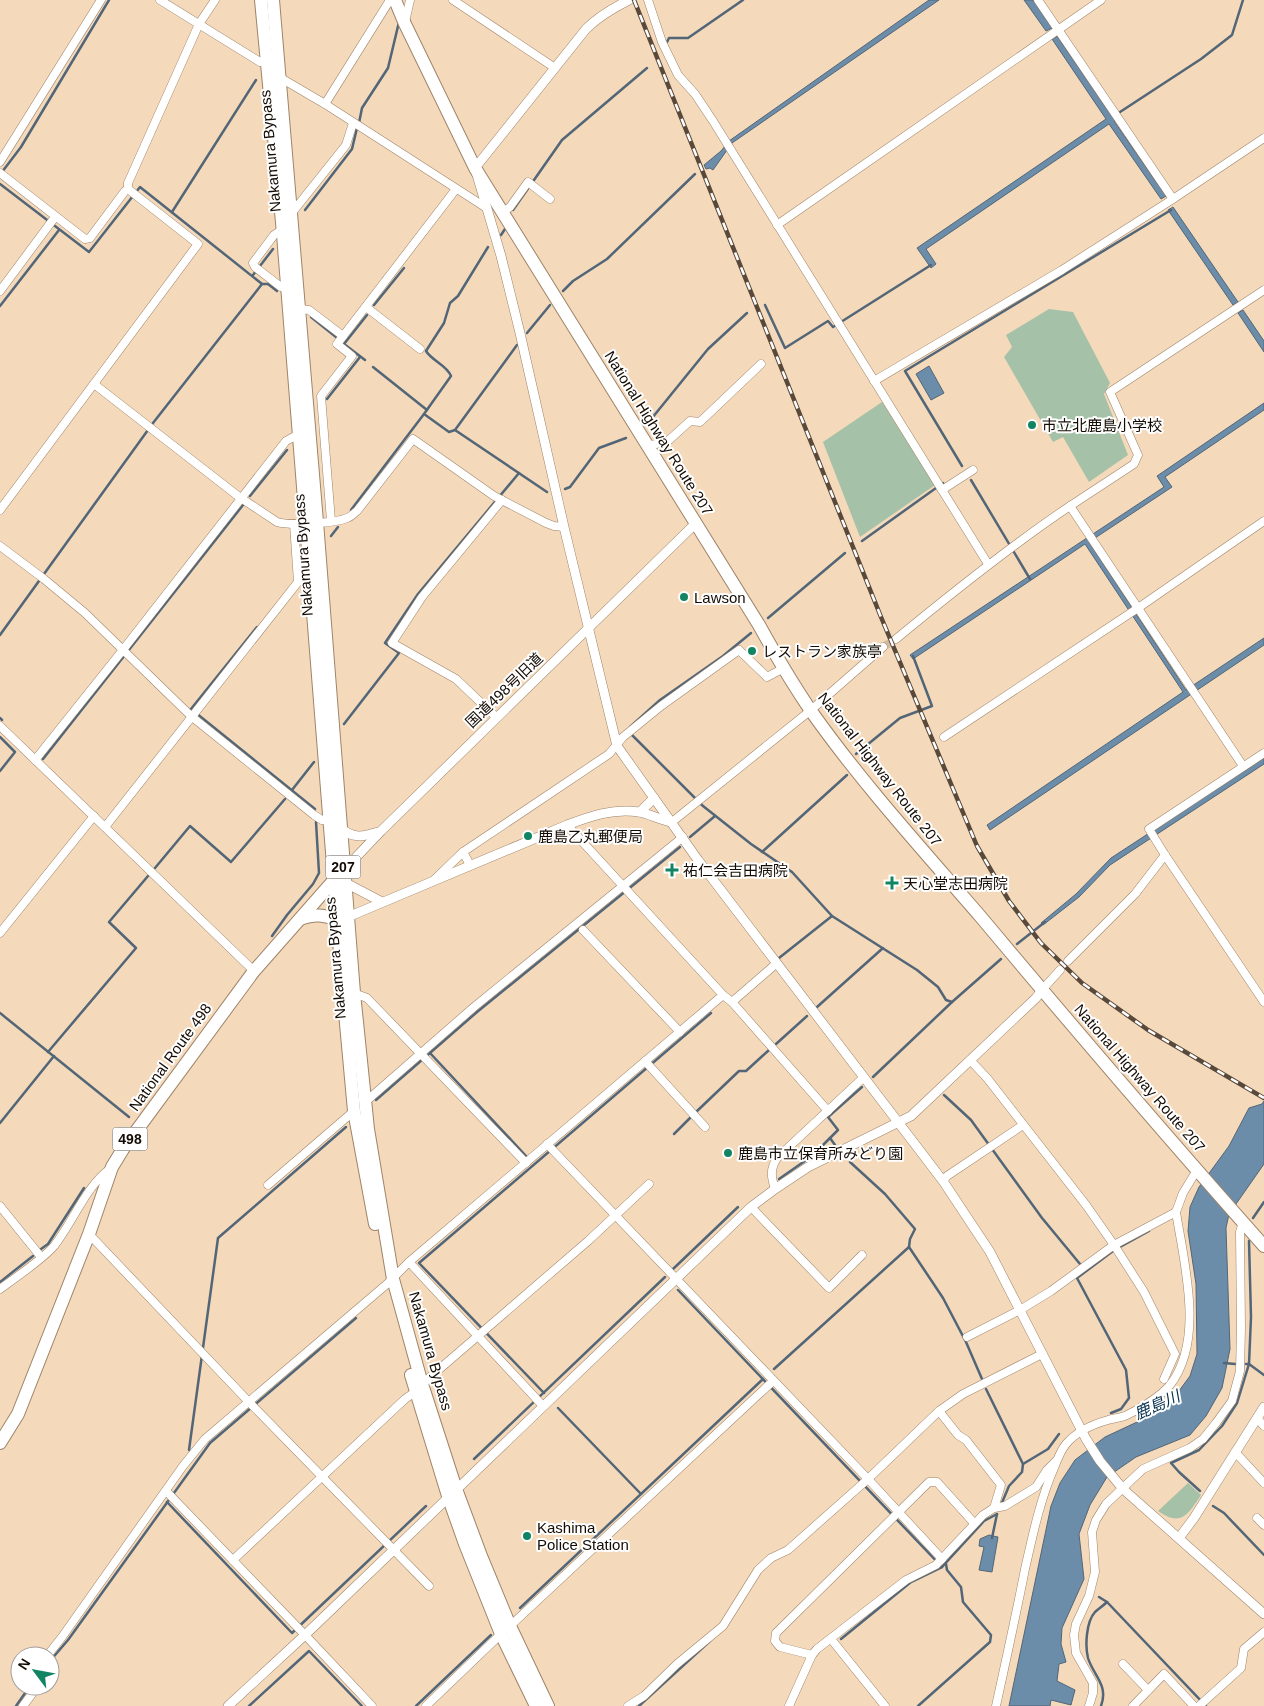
<svg xmlns="http://www.w3.org/2000/svg" width="1264" height="1706" font-family="Helvetica,'Noto Sans JP',sans-serif">
	<rect width="100%" height="100%" fill="#f5d9bb"/>
	<g fill="#a5c2a8">
		<path d="M1049 309 1073 312 1110 383 1104 394 1128 455 1089 482 1063 437 1053 442 1004 357 1012 347 1006 335Z"/>
		<path d="M882 402 935 485 860 537 823 442Z"/>
		<path d="M1188 1483 1201 1495C1188 1515 1181 1527 1158 1511Z"/>
	</g>
	<g fill="#6c8da9" stroke="#526677">
		<path d="M929 0H939L732 143 713 170 710 168 706 169 704 165 721 151 729 141Z"/>
		<path d="M1024 0H1033L1052 28 1046 31Z"/>
		<path d="M1057 36 1111 115H1112L1116 119 1114 121 1166 196 1161 199 1109 124 926 249 936 264 931 268 917 248 1106 119 1052 39Z"/>
		<path d="M1173 207 1238 302 1233 305 1168 210Z"/>
		<path d="M1243 310 1264 341V352L1238 313Z"/>
		<path d="M929 366 944 393 931 400 916 374Z"/>
		<path d="M1264 403V410L1165 477 1172 487 1089 542 1186 690 1264 638V645L990 830 987 825 1183 692 1085 544 913 659 910 655 1164 487 1157 476Z"/>
		<path d="M1264 758V764L1110 865 1079 897 1043 925 1041 923 1076 894 1111 858Z"/>
		<path d="M1264 1101V1164L1229 1214 1226 1228 1230 1349 1222 1388 1206 1416 1190 1435 1136 1457 1107 1477 1090 1505 1079 1534 1084 1579 1062 1628 1061 1644 1066 1662 1059 1664 1057 1681 1075 1690 1071 1705 1051 1700 1050 1706H1009L1051 1506 1060 1483 1075 1460 1105 1437 1150 1416 1173 1399 1190 1376 1197 1354 1196 1284 1188 1231 1190 1207 1199 1187 1229 1146 1249 1108 1262 1104Z"/>
		<path d="M989 1535 998 1537 992 1572 979 1570 984 1547 979 1546 980 1539Z"/>
	</g>
	<g fill="none" stroke-linecap="round" stroke-linejoin="round">
		<g stroke="#526677" stroke-width="2.5">
			<path d="M667 42 669 38H688L743 0"/>
			<path d="M1120 112 1201 59 1232 35 1243 0"/>
			<path d="M359 123 362 108 388 68 399 22"/>
			<path d="M2 172 21 147 109 0"/>
			<path d="M0 184 89 252 140 187 262 284 153 423 0 635"/>
			<path d="M305 210 352 149 357 128"/>
			<path d="M513 210 562 140 647 68"/>
			<path d="M172 212 256 80"/>
			<path d="M501 235 505 229"/>
			<path d="M253 275 273 249"/>
			<path d="M262 284H268L277 291"/>
			<path d="M563 291 573 281 607 259 695 174"/>
			<path d="M374 305 404 268"/>
			<path d="M765 305 785 348 828 321 833 327 931 265"/>
			<path d="M0 306 59 230"/>
			<path d="M311 317 336 337"/>
			<path d="M527 333 550 305"/>
			<path d="M365 360 344 344 367 315"/>
			<path d="M373 367 427 410"/>
			<path d="M327 399 360 357"/>
			<path d="M424 414 449 432 455 430 517 345"/>
			<path d="M648 423 708 349 747 313"/>
			<path d="M455 430 547 492"/>
			<path d="M962 466 905 371 1171 210"/>
			<path d="M971 480 1030 579"/>
			<path d="M565 489 570 487 599 448 626 438"/>
			<path d="M250 496 287 450"/>
			<path d="M351 510 424 414 451 376C447 365 432 361 426 351L444 323 450 303 458 296 488 247"/>
			<path d="M331 536 338 527"/>
			<path d="M862 541 943 483"/>
			<path d="M768 618 845 553"/>
			<path d="M257 627 191 709 315 809"/>
			<path d="M0 718 2 720"/>
			<path d="M344 724 399 653 385 643 418 594 519 473"/>
			<path d="M630 727 660 700 723 656 751 633"/>
			<path d="M629 732 703 806 751 844 792 872 832 916 917 970 938 987 946 1000 952 1002"/>
			<path d="M0 737 15 752 0 771"/>
			<path d="M856 754 900 718 932 706 913 656"/>
			<path d="M43 759 243 505"/>
			<path d="M292 790 314 762"/>
			<path d="M690 837 715 816"/>
			<path d="M762 852 847 775"/>
			<path d="M155 868 190 826 231 862 285 799"/>
			<path d="M272 936 287 915 313 884 319 873 316 822"/>
			<path d="M1017 944 1045 922"/>
			<path d="M779 958 832 916"/>
			<path d="M817 1007 883 948"/>
			<path d="M0 1013 129 1117"/>
			<path d="M776 1044 807 1016"/>
			<path d="M48 1052 136 948 109 922 148 876"/>
			<path d="M430 1053 526 1156"/>
			<path d="M873 1077 952 1002 1001 959"/>
			<path d="M944 1095 971 1120 1042 1218 1080 1264"/>
			<path d="M376 1100 477 1012 680 847"/>
			<path d="M696 1112 739 1071H746L769 1050"/>
			<path d="M0 1123 54 1056"/>
			<path d="M674 1134 690 1118"/>
			<path d="M830 1138 835 1145"/>
			<path d="M850 1162 885 1194 915 1229 910 1239 909 1247 943 1298 966 1342 982 1379"/>
			<path d="M779 1179 812 1156 838 1130 828 1117 862 1087"/>
			<path d="M1253 1218 1264 1202"/>
			<path d="M1120 1247 1149 1231"/>
			<path d="M41 1249 48 1244 84 1188"/>
			<path d="M673 1269 738 1207"/>
			<path d="M0 1282 33 1256"/>
			<path d="M678 1290 942 1567"/>
			<path d="M1224 1363 1235 1364"/>
			<path d="M1246 1364H1249L1264 1375"/>
			<path d="M774 1369 909 1247"/>
			<path d="M986 1389 1023 1464 1022 1472 1009 1486 1001 1505"/>
			<path d="M544 1393 419 1263 711 1013"/>
			<path d="M558 1408 641 1494"/>
			<path d="M1111 1413 1121 1409 1129 1398 1126 1370 1077 1278 1113 1251"/>
			<path d="M189 1450 218 1238 346 1127"/>
			<path d="M474 1459 665 1277"/>
			<path d="M1023 1464 1048 1449 1059 1434"/>
			<path d="M1200 1491 1179 1472 1171 1463 1199 1450 1222 1426 1237 1403 1249 1364 1251 1317 1249 1241"/>
			<path d="M167 1502 292 1633 426 1506"/>
			<path d="M1213 1506 1224 1513 1264 1555"/>
			<path d="M992 1538 997 1514"/>
			<path d="M1099 1597 1107 1602 1206 1706"/>
			<path d="M520 1608 763 1379"/>
			<path d="M841 1639 911 1582 942 1567 984 1521 997 1514"/>
			<path d="M50 1661 68 1640 210 1443 356 1318"/>
			<path d="M16 1706 30 1686"/>
			<path d="M249 1706 309 1651 362 1706"/>
			<path d="M416 1706 491 1635"/>
			<path d="M639 1706 710 1641"/>
			<path d="M918 1706 990 1642 991 1635 963 1602 961 1587 947 1570 946 1564"/>
			<path d="M1101 1706C1109 1685 1093 1675 1088 1658 1085 1646 1086 1622 1095 1612 1098 1609 1103 1606 1107 1602"/>
		</g>
		<path stroke="#d3ba9f" stroke-width="8" stroke-dasharray="8 4" stroke-linecap="butt" d="M883 647 896 639"/>
		<defs>
			<g id="minor">
				<path d="M160 0 260 62 269 61"/>
				<path d="M453 0 555 68"/>
				<path d="M648 0 662 42 678 75 695 94 713 121 988 564"/>
				<path d="M1038 0 1173 199"/>
				<path d="M405 22 410 0"/>
				<path d="M279 77 325 104 485 207"/>
				<path d="M325 104 390 0"/>
				<path d="M0 162 101 0"/>
				<path d="M0 173 85 239 90 238 125 191 128 189"/>
				<path d="M503 212 510 207 528 182 550 199"/>
				<path d="M291 214 346 145 353 123"/>
				<path d="M777 225 1101 0"/>
				<path d="M283 229 274 235 253 263 255 267 281 287 288 289"/>
				<path d="M0 291 55 217"/>
				<path d="M366 307 420 349"/>
				<path d="M299 309 309 310 343 336"/>
				<path d="M874 381 1062 270 1173 199 1264 138"/>
				<path d="M94 384 238 496 277 522C289 526 336 523 347 518 351 517 354 513 357 511L413 439 494 496 546 523 554 526 564 527"/>
				<path d="M648 446 668 441 690 421 700 422 761 364"/>
				<path d="M942 490 973 470"/>
				<path d="M1070 506 1134 464 1138 455 1110 392 1264 290"/>
				<path d="M0 510 198 244 128 189V183L199 24 215 0"/>
				<path d="M331 521 321 396 352 356 337 344 456 189"/>
				<path d="M0 546 44 579 85 613 191 716 314 815 322 820 332 821"/>
				<path d="M896 639C953 592 1009 547 1070 506L1243 766"/>
				<path d="M496 717 456 679 392 643 422 597 502 500"/>
				<path d="M0 726 254 971"/>
				<path d="M944 737 1138 608 1264 521"/>
				<path d="M1264 753 1149 829 1165 855 1264 1002"/>
				<path d="M35 760 122 651 286 441 301 433"/>
				<path d="M672 822 811 710 883 647"/>
				<path d="M567 825 723 995 732 1002 777 963"/>
				<path d="M105 827 298 582 294 524"/>
				<path d="M470 865 463 852 609 754 623 737 661 706 739 650 767 677 784 668"/>
				<path d="M434 880 463 852"/>
				<path d="M583 930 680 1032"/>
				<path d="M0 933 94 816"/>
				<path d="M1068 961 1135 894 1165 855"/>
				<path d="M1042 990 1060 970"/>
				<path d="M351 992 367 998 526 1163"/>
				<path d="M732 1002 828 1111"/>
				<path d="M970 1060 987 1078 1086 1205 1114 1245 1144 1292 1175 1354 1164 1379"/>
				<path d="M645 1061 705 1127"/>
				<path d="M364 1103 474 1007 683 837"/>
				<path d="M547 1144 868 1479 942 1559"/>
				<path d="M943 1181 947 1176 1023 1125"/>
				<path d="M268 1185 354 1111"/>
				<path d="M775 1189C771 1177 770 1169 777 1158L864 1077"/>
				<path d="M0 1206 41 1257"/>
				<path d="M751 1207 829 1288 862 1255"/>
				<path d="M89 1234 248 1401 429 1586"/>
				<path d="M409 1262 543 1406"/>
				<path d="M0 1289C15 1278 43 1259 54 1246 73 1222 86 1186 110 1169"/>
				<path d="M967 1337 1020 1310 1051 1291 1114 1245 1176 1212 1183 1193 1197 1170"/>
				<path d="M939 1411 958 1435 966 1440 1001 1485 994 1508"/>
				<path d="M1257 1418 1264 1426"/>
				<path d="M1235 1452 1264 1483"/>
				<path d="M166 1491 305 1635 372 1706"/>
				<path d="M1257 1518 1264 1525"/>
				<path d="M233 1560 405 1399 415 1392 429 1378 588 1241 649 1184"/>
				<path d="M510 1626 773 1381"/>
				<path d="M831 1639 885 1706"/>
				<path d="M812 1655 780 1647 775 1641 776 1633 929 1482H937L974 1523"/>
				<path d="M47 1656 62 1637 183 1466 205 1439 387 1284 409 1262 723 995"/>
				<path d="M1123 1664 1148 1690"/>
				<path d="M23 1706 38 1686"/>
				<path d="M426 1706 501 1634"/>
				<path d="M628 1706 644 1696 677 1664 723 1626 758 1570 771 1558 788 1550 868 1479 939 1411 963 1394 1042 1354"/>
				<path d="M789 1706 812 1655 817 1649 906 1580 936 1565 983 1515 994 1508 1005 1506 1036 1487 1047 1470 1055 1462"/>
				<path d="M996 1706C1006 1660 1016 1615 1025 1569 1033 1534 1040 1500 1054 1468 1057 1460 1061 1450 1066 1444 1076 1432 1094 1424 1108 1420 1114 1418 1121 1418 1127 1415 1141 1408 1159 1398 1170 1385 1205 1340 1184 1263 1176 1212"/>
				<path d="M1089 1706 1093 1693V1683L1076 1653 1074 1635 1076 1624 1089 1596 1095 1572 1092 1532 1096 1520 1106 1504 1143 1469 1190 1448 1203 1439 1216 1423 1232 1401 1240 1371 1241 1328 1240 1232 1243 1222"/>
				<path d="M1133 1706 1164 1674 1194 1706"/>
				<path d="M1199 1706 1241 1668 1244 1649 1264 1632"/>
			</g>
			<g id="tertiary">
				<path d="M629 0C613 8 599 16 586 29L475 168 501 256 520 333 564 527 617 746 698 860 943 1181 990 1252 1086 1439 1100 1461 1123 1489 1264 1614"/>
				<path d="M640 812 654 798"/>
				<path d="M340 827C352 839 363 837 378 832"/>
				<path d="M342 872 381 831 696 523"/>
				<path d="M342 881 382 902"/>
				<path d="M343 919 567 825C591 816 613 808 639 812 650 814 660 820 672 822"/>
				<path d="M1179 1538 1194 1518 1264 1407"/>
				<path d="M228 1706 305 1635 751 1207 775 1189 808 1167 911 1116 1036 998 1042 990"/>
			</g>
			<g id="trunk">
				<path d="M261 0 282 222 343 991 354 1111 375 1224"/>
				<path d="M273 0 317 522 354 993 368 1129 393 1279 422 1384 456 1489 481 1556 510 1626 548 1706"/>
				<path d="M395 0 405 24 475 168 759 625C775 654 792 683 811 711 862 783 922 849 980 916 1073 1027 1168 1138 1264 1246"/>
				<path d="M300 919C314 914 324 914 338 921"/>
				<path d="M411 1375 448 1496 465 1544 501 1634 536 1706"/>
				<path d="M0 1443 18 1414 89 1234 112 1167 123 1149 254 971 335 879"/>
			</g>
		</defs>
		<use href="#minor" stroke="#9e8469" stroke-width="9"/>
		<use href="#tertiary" stroke="#9e8469" stroke-width="10"/>
		<use href="#trunk" stroke="#9e8469" stroke-width="14"/>
		<use href="#minor" stroke="#fff" stroke-width="8"/>
		<use href="#tertiary" stroke="#fff" stroke-width="9"/>
		<use href="#trunk" stroke="#fff" stroke-width="12"/>
		<defs>
			<path id="rail" d="M634 0 881 617 977 846 1009 901 1041 943 1082 983 1148 1030 1264 1098"/>
		</defs>
		<use href="#rail" stroke="#58493a" stroke-width="4.5"/>
		<use href="#rail" stroke="#fff" stroke-width="2.5" stroke-dasharray="8" stroke-linecap="butt"/>
	</g>
	<g fill="#118462" stroke="#fff" stroke-width="2">
		<circle cx="1032" cy="425" r="5"/>
		<circle cx="684" cy="597" r="5"/>
		<circle cx="752" cy="651" r="5"/>
		<circle cx="528" cy="836" r="5"/>
		<path d="M669.5 862.5h5v5h5v5h-5v5h-5v-5h-5v-5h5z"/>
		<path d="M889.5 875.5h5v5h5v5h-5v5h-5v-5h-5v-5h5z"/>
		<circle cx="728" cy="1153" r="5"/>
		<circle cx="527" cy="1536" r="5"/>
	</g>
	<g text-anchor="middle" dominant-baseline="central" stroke-width="4" stroke-linejoin="round" paint-order="stroke">
		<g fill="#fff" stroke="#5a544f" stroke-width="1">
			<rect x="325.5" y="855.5" width="35" height="23" rx="4"/>
			<rect x="112.5" y="1127.5" width="35" height="23" rx="4"/>
		</g>
		<g font-size="14" font-weight="bold" fill="#140b03">
			<text x="343" y="867">207</text>
			<text x="130" y="1139">498</text>
		</g>
		<g font-size="15" fill="#140b03" stroke="#fff">
			<text transform="translate(270 151) rotate(-95)">Nakamura Bypass</text>
			<text transform="translate(659 433) rotate(58)">National Highway Route 207</text>
			<text transform="translate(303 555) rotate(-94)">Nakamura Bypass</text>
			<text transform="translate(504 690) rotate(-44)">国道498号旧道</text>
			<text transform="translate(880 769) rotate(52)">National Highway Route 207</text>
			<text transform="translate(335 958) rotate(-95)">Nakamura Bypass</text>
			<text transform="translate(170 1057) rotate(-54)">National Route 498</text>
			<text transform="translate(1140 1078) rotate(49)">National Highway Route 207</text>
			<text transform="translate(431 1351) rotate(74)">Nakamura Bypass</text>
		</g>
		<g font-size="15" fill="#140b03" stroke="#fff" text-anchor="start">
			<text x="1042" y="425">市立北鹿島小学校</text>
			<text x="694" y="597">Lawson</text>
			<text x="762" y="651">レストラン家族亭</text>
			<text x="538" y="836">鹿島乙丸郵便局</text>
			<text x="683" y="870">祐仁会吉田病院</text>
			<text x="903" y="883">天心堂志田病院</text>
			<text x="738" y="1153">鹿島市立保育所みどり園</text>
			<text x="537" y="1527">Kashima<tspan x="537" dy="17">Police Station</tspan></text>
		</g>
		<g font-size="16" font-style="italic" fill="#042f4c" stroke="#fff">
			<text transform="translate(1157 1405) rotate(-24)">鹿島川</text>
		</g>
	</g>
	<g transform="translate(35 1671) rotate(302)"><circle r="24" fill="#ffffff" stroke="#a19d9a"/>
	<path d="M0-4L9 19L0 12L-9 19Z" fill="#118462"/>
	<text y="-8" font-size="14" font-weight="bold" text-anchor="middle" fill="#140b03">N</text>
	</g>
</svg>
